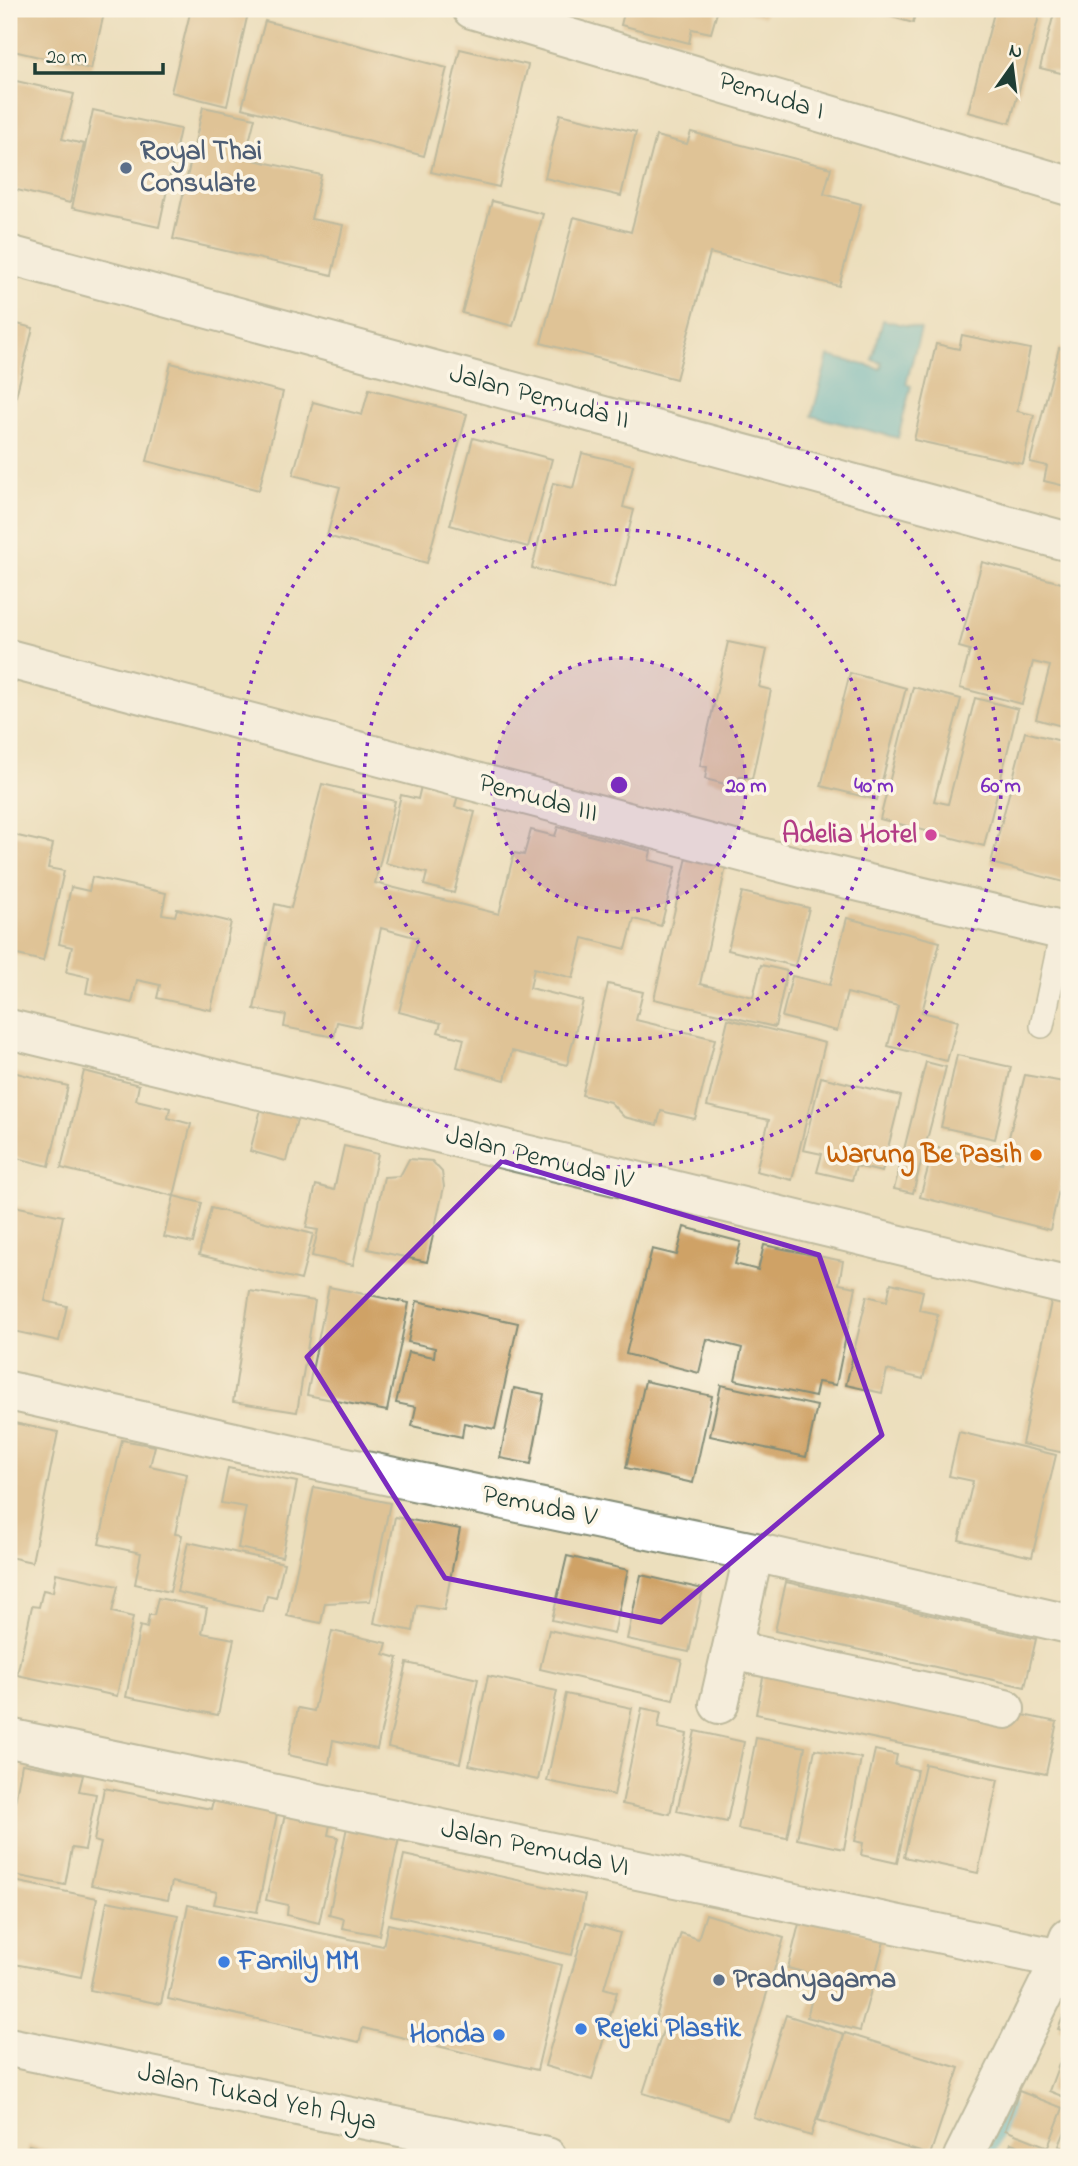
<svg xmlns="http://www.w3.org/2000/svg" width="1078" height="2166" font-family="'Indie Flower',sans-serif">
	<rect width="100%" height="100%" fill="#fcf5e5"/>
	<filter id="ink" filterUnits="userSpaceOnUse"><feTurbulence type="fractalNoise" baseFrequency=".0143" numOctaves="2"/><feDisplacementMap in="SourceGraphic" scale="14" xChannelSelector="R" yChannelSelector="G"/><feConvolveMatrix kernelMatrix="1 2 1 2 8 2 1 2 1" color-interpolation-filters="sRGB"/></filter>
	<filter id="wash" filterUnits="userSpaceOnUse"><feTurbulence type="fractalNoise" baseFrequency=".00686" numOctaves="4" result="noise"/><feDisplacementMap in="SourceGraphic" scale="28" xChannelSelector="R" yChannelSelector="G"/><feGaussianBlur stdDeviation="1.57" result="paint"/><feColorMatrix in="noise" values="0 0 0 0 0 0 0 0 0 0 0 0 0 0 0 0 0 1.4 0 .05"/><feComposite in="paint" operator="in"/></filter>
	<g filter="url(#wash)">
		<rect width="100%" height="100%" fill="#ecdfbd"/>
		<path fill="#4db5cb" stroke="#367980" stroke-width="2" d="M883 320 921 329 906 384 911 386 898 438 812 416 828 356 881 369 882 363 872 360Z"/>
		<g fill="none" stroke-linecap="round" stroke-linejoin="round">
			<path stroke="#4db5cb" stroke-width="12" d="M988 2157 1008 2106"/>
		</g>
		<g id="blocks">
			<g fill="#cfa266">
				<path d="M9 9H105L91 69 9 50Z"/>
				<path d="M191 9H231L248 13 227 106 171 92Z"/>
				<path d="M625 9H718L711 33 692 29 689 43 621 25Z"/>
				<path d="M733 9H766L764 17Z"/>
				<path d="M864 9H916L913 23Z"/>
				<path d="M995 9H1041L1010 123 968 112Z"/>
				<path d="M1055 9H1069V75L1040 68Z"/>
				<path d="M265 21 447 68 424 156 242 108Z"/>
				<path d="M460 49 528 65 499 187 431 172Z"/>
				<path d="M16 81 74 94 62 139 84 144 70 203 9 188V113Z"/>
				<path d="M203 107 255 118 245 158 321 175 311 219 343 225 332 275 173 239Z"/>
				<path d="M93 110 180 129 159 227 72 208Z"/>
				<path d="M560 114 636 132 621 196 545 178Z"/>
				<path d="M691 132 831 168 824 194 861 204 839 286 710 253 676 379 541 343 574 217 631 232 656 136 687 144Z"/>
				<path d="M492 201 543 214 513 326 462 313Z"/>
				<path d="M9 322 33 328 10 420H9Z"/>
				<path d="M962 335 1030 349 1017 411 1034 415 1023 464 914 440 936 344 959 349Z"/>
				<path d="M1059 348 1069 350V487L1044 481 1047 466 1030 462Z"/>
				<path d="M171 363 283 392 259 490 147 461Z"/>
				<path d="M369 389 467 414 427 563 327 536 340 487 293 475 313 402 362 415Z"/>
				<path d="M473 438 552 459 528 547 450 525Z"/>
				<path d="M582 453 633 465 623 507 634 510 614 588 532 568 553 483 573 488Z"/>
				<path d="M982 562 1069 585V728L1036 719 1050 666 1033 662 1022 704 960 688 970 650 959 647Z"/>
				<path d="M728 642 767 650 759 687 771 690 752 779 740 776 737 787 705 779 707 767 700 766Z"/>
				<path d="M850 673 906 688 877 800 821 786Z"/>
				<path d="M913 687 961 699 934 801 948 804 975 698 1018 709 984 846 880 819Z"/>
				<path d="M1025 732 1069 743V863L1064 882 991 863Z"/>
				<path d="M322 784 395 801 375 883 499 914 514 853 524 855 531 830 555 836 558 827 651 851 649 860 676 867 661 926 634 919 626 949 583 938 573 978 534 968 530 988 583 1001 567 1065 512 1051 505 1080 457 1067 464 1039 438 1032 441 1023 399 1012 418 938 381 928 360 1027 337 1022 334 1037 284 1027 286 1015 254 1009 275 904 291 908Z"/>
				<path d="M421 786 458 795 455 807 475 812 454 893 424 885 427 873 385 863 401 795 418 799Z"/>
				<path d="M9 834 53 844 48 868 64 871 43 961 9 953Z"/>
				<path d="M688 853 727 862 700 984 753 997 761 965 787 971 775 1027 654 999Z"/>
				<path d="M92 877 166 893 162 914 175 916 177 909 231 922 211 1010 157 998 160 985 137 980 132 1003 86 993 89 977 66 972 72 947 59 944 71 887 89 891Z"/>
				<path d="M742 892 809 908 795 966 728 950Z"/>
				<path d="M847 918 940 942 922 1012 958 1021 947 1061 888 1046 898 1006 847 993 837 1031 782 1017 792 976 830 985Z"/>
				<path d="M608 984 643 992 636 1020 715 1039 695 1119 661 1111 657 1125 624 1117 610 1102 582 1095Z"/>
				<path d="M728 1019 825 1043 792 1180 756 1171 769 1120 707 1106Z"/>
				<path d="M957 1055 1011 1067 995 1139 941 1127Z"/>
				<path d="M926 1062 946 1067 913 1193 894 1189Z"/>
				<path d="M9 1071 68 1086 49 1166 9 1156Z"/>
				<path d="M84 1071 139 1085 136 1100 170 1108 168 1118 191 1124 174 1196 61 1168Z"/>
				<path d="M1025 1075 1069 1083V1145L1050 1230 920 1197 934 1147 1002 1164Z"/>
				<path d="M821 1077 901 1096 882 1172 856 1166 852 1180 817 1172 822 1154 803 1150Z"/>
				<path d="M263 1102 299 1112 286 1161 250 1151Z"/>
				<path d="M344 1146 378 1154 353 1265 312 1256 318 1230 306 1228 316 1185 334 1190Z"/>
				<path d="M409 1159 432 1161 442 1172 444 1187 427 1262 368 1249 384 1177 400 1176Z"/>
				<path d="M174 1196 202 1203 193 1243 164 1237Z"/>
				<path d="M9 1205 63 1216 45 1301 67 1306 59 1341 9 1330Z"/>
				<path d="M211 1208 313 1234 301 1280 199 1255Z"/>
				<path d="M684 1227 741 1242 735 1264 758 1270 764 1245 843 1261 839 1284 856 1287 836 1385 818 1382 815 1397 735 1380 742 1348 707 1339 699 1373 626 1354 652 1249 677 1255Z"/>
				<path d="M891 1283 923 1291 919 1310 938 1314 923 1379 887 1370 882 1393 846 1385 867 1296 887 1301Z"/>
				<path d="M329 1287 409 1303 387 1411 307 1395Z"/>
				<path d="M250 1291 315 1301 297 1412 233 1402Z"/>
				<path d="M1053 1292 1069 1295V1454L1022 1444Z"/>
				<path d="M417 1301 518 1323 495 1429 464 1423 462 1437 412 1426 416 1407 396 1403 408 1352 434 1357 435 1348 408 1342Z"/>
				<path d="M645 1381 712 1396 693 1483 626 1468Z"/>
				<path d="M721 1385 817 1406 806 1457 710 1436Z"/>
				<path d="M514 1388 544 1394 531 1464 500 1458Z"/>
				<path d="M9 1422 58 1432 32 1562 9 1557Z"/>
				<path d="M959 1432 1056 1455 1032 1557 959 1540 973 1481 949 1476Z"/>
				<path d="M122 1440 155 1446 150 1466 187 1474 175 1534 182 1535 170 1592 135 1584 141 1553 99 1544Z"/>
				<path d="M228 1468 297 1482 282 1557 238 1548 246 1507 221 1503Z"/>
				<path d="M314 1487 390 1503 370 1601 325 1603 321 1623 287 1616Z"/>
				<path d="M395 1517 460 1529 444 1610 417 1605 413 1631 374 1623Z"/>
				<path d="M188 1542 284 1563 276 1598 267 1596 263 1612 177 1592Z"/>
				<path d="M567 1556 628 1570 614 1634 552 1620Z"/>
				<path d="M56 1573 118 1586 112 1612 133 1617 117 1696 17 1675 32 1606 39 1607 43 1590 53 1592Z"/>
				<path d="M641 1575 703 1589 689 1652 627 1639Z"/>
				<path d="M786 1582 1036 1639 1025 1687 775 1631Z"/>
				<path d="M158 1598 207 1608 202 1633 234 1639 218 1715 126 1697 140 1626 147 1628 149 1615H154Z"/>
				<path d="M549 1630 682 1660 673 1700 540 1669Z"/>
				<path d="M332 1631 387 1643 384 1654 398 1658 377 1749 333 1740 329 1764 288 1755 298 1708 314 1711Z"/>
				<path d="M766 1662 1057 1722 1046 1774 756 1714Z"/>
				<path d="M407 1663 478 1679 460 1763 388 1747Z"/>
				<path d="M488 1676 557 1691 538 1780 469 1765Z"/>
				<path d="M566 1694 632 1708 614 1795 547 1781Z"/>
				<path d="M642 1708 661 1712 658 1728 687 1734 670 1814 622 1804Z"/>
				<path d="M695 1731 744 1742 727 1822 677 1811Z"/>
				<path d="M756 1738 805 1747 787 1838 738 1829Z"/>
				<path d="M815 1749 861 1758 844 1849 797 1839Z"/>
				<path d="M875 1750 897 1755 895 1765 917 1770 897 1863 861 1855 863 1843 855 1841Z"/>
				<path d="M22 1764 83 1775 79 1791 96 1794 85 1850 72 1848 65 1885 9 1874V1834Z"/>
				<path d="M925 1764 998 1780 978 1873 904 1857Z"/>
				<path d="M104 1788 211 1809 213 1801 277 1814 257 1912 214 1904 217 1892 172 1882 168 1900 91 1885 101 1843 94 1841Z"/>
				<path d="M286 1810 331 1820 328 1835 338 1837 319 1923 287 1915 288 1905 266 1900Z"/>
				<path d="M347 1827 399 1838 379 1935 342 1928 344 1919 329 1915Z"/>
				<path d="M404 1855 585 1895 572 1955 391 1915Z"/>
				<path d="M9 1880 97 1898 81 1977 9 1963Z"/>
				<path d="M107 1901 178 1915 161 2004 90 1990Z"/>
				<path d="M188 1905 383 1946 388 1924 562 1965 537 2070 363 2028 359 2042 168 1999Z"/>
				<path d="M706 1914 784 1938 728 2119 643 2093 665 2024 655 2021 681 1933 698 1939Z"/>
				<path d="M801 1916 885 1938 860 2031 807 2017 818 1976 788 1968Z"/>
				<path d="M586 1923 620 1933 604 1988 617 1992 592 2080 545 2066Z"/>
				<path d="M1069 2003V2033L1058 2029Z"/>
				<path d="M786 2015 844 2034 811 2136 753 2117Z"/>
				<path d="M845 2033 959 2068 930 2155 818 2120Z"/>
				<path d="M1061 2059 1069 2062V2099L1049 2091Z"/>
				<path d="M1019 2091 1063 2108 1048 2147 1005 2130Z"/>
				<path d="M1069 2121V2150L1059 2146Z"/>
				<path d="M1011 2143 1048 2157H1005Z"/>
				<path d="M29 2145 73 2156V2157H25Z"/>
			</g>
		</g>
	</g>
	<g filter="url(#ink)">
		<use href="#blocks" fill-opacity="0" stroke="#868e78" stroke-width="2"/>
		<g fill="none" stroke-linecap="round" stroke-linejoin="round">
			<defs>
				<path id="service" d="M1042 1026 1062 931"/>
				<g id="minor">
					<path d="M472 9 1069 186"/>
					<path d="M9 255 1069 542"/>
					<path d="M9 659 806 869 1069 932"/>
					<path d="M9 1029 1069 1286"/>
					<path d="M9 1391 332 1464 754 1552 1069 1624"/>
					<path d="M732 1650 1005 1709"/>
					<path d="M719 1704 754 1552"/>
					<path d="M9 1738 1061 1959"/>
					<path d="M963 2157 1061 1959 1069 1938"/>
				</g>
				<path id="tertiary" d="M9 2047 547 2157"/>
			</defs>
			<use href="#service" stroke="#868e78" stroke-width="26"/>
			<use href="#minor" stroke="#868e78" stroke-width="42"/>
			<use href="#tertiary" stroke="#868e78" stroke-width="42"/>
			<use href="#service" stroke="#fff" stroke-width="23"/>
			<use href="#minor" stroke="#fff" stroke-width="38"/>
			<use href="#tertiary" stroke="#fff" stroke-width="38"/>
		</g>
	</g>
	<path d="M0 0H1078V2166H0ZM502 1161 819 1255 882 1435 661 1622 445 1578 307 1357Z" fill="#ecdfbd" fill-opacity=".55" fill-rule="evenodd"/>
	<path fill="none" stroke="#7b2cbf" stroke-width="5" stroke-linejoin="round" d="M502 1161 819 1255 882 1435 661 1622 445 1578 307 1357Z"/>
	<circle cx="619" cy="785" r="127" fill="#7b2cbf" fill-opacity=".12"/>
	<g fill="none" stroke="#7b2cbf" stroke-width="3.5" stroke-dasharray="3.5 7">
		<circle cx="619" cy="785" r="127"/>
		<circle cx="619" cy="785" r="255"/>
		<circle cx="619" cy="785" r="382"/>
	</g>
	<g fill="#5c6f8a" stroke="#fcf5e5" stroke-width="2.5">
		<circle cx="126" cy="168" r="7"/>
		<circle cx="719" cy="1980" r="7"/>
	</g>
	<circle fill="#d1479c" stroke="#fcf5e5" stroke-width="2.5" cx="931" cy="835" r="7"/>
	<circle fill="#e8710a" stroke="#fcf5e5" stroke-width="2.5" cx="1036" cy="1155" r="7"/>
	<g fill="#3f7fe0" stroke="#fcf5e5" stroke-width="2.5">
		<circle cx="224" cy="1962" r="7"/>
		<circle cx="581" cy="2029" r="7"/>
		<circle cx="499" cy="2035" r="7"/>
	</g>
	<g text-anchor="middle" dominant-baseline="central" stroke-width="7" stroke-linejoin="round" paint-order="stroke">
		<g font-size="28" fill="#1f3d34" stroke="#fcf5e5">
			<text transform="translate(771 97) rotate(17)">Pemuda I</text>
			<text transform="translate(539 398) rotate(15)">Jalan Pemuda II</text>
			<text transform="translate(538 799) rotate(15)">Pemuda III</text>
			<text transform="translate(539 1159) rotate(14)">Jalan Pemuda IV</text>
			<text transform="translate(539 1507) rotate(12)">Pemuda V</text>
			<text transform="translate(535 1849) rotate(12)">Jalan Pemuda VI</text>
			<text transform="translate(257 2098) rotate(12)">Jalan Tukad Yeh Aya</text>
		</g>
		<g font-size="28" font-weight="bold" fill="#4e5e75" stroke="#fcf5e5" text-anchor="start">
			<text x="140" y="152">Royal Thai<tspan x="140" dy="32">Consulate</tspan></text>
			<text x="733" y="1980">Pradnyagama</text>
		</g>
		<g font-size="28" font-weight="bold" fill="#b23c85" stroke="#fcf5e5" text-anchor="end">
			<text x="917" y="835">Adelia Hotel</text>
		</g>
		<g font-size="28" font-weight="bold" fill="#c56008" stroke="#fcf5e5" text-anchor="end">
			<text x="1022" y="1155">Warung Be Pasih</text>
		</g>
		<g font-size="28" font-weight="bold" fill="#366cbe" stroke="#fcf5e5" text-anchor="start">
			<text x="238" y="1962">Family MM</text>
			<text x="595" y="2029">Rejeki Plastik</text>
			<text x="485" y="2035" text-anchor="end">Honda</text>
		</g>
	</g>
	<circle cx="619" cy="785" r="10" fill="#7b2cbf" stroke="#fcf5e5" stroke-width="3.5"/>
	<g font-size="21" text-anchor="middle" font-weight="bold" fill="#7b2cbf" stroke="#fcf5e5" stroke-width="7" stroke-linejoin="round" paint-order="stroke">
		<text x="746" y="792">20 m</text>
		<text x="874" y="792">40 m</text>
		<text x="1001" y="792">60 m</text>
	</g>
	<rect width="1078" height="2166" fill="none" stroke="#fcf5e5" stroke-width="35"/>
	<g transform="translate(1012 66) rotate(14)" stroke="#fcf5e5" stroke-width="5" paint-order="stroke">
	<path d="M0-5L12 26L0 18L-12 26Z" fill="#1f3d34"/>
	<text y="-10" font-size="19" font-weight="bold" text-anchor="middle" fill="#1f3d34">N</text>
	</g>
	<path d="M35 63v10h128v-10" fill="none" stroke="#1f3d34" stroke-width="3.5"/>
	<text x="46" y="63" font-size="21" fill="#1f3d34" stroke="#fcf5e5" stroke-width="5" paint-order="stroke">20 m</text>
</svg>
